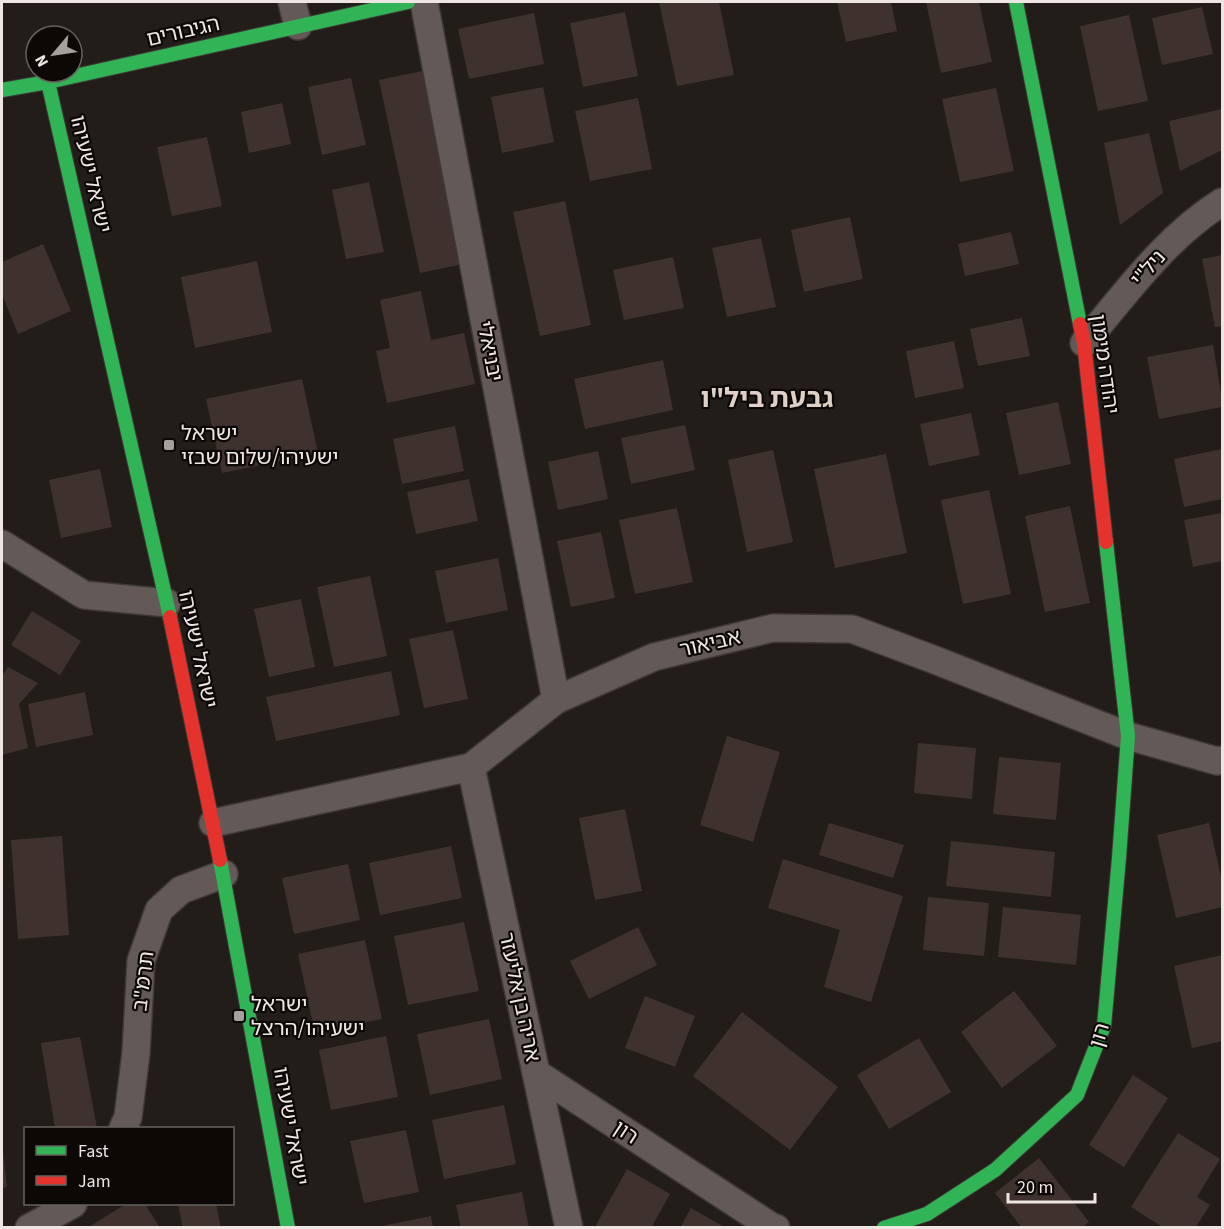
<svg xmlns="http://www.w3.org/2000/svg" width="1224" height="1229" font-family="'Source Sans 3','Noto Sans Hebrew',sans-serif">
	<rect width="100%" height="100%" fill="#221d19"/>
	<g fill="#3f322e">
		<path d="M659 2H719L734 75 677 86Z"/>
		<path d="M837 2H891L897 31 846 42Z"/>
		<path d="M926 2H979L992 62 941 73Z"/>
		<path d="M1202 7 1213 54 1162 65 1152 18Z"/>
		<path d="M625 12 638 76 583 87 570 23Z"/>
		<path d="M534 13 544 64 469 79 458 29Z"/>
		<path d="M1129 15 1148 101 1098 111 1080 26Z"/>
		<path d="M422 71 463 264 420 273 379 80Z"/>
		<path d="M351 78 366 145 322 155 308 87Z"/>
		<path d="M543 87 554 142 502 153 491 97Z"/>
		<path d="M996 88 1014 171 960 182 942 99Z"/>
		<path d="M638 98 652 169 590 181 575 111Z"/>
		<path d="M282 103 291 144 249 153 241 112Z"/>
		<path d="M1222 109V150L1180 171 1169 121Z"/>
		<path d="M1149 133 1163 193 1120 225 1104 143Z"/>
		<path d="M207 137 222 206 172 216 157 147Z"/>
		<path d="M369 182 384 252 346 259 332 190Z"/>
		<path d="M565 201 591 325 540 336 513 212Z"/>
		<path d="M850 217 863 279 804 292 791 230Z"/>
		<path d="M1011 232 1019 264 965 276 958 244Z"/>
		<path d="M761 238 776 307 727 317 712 248Z"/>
		<path d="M43 244 71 311 18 334 2 294V262Z"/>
		<path d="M1222 255V326L1215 327 1202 259Z"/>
		<path d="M673 257 684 308 624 320 613 270Z"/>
		<path d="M257 261 272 332 195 348 181 277Z"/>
		<path d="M421 291 431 340 464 333 475 384 387 403 376 351 390 348 380 300Z"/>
		<path d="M1022 318 1030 356 978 366 970 329Z"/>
		<path d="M954 341 964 388 915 398 906 351Z"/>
		<path d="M1213 345 1222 399V407L1159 419 1147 357Z"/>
		<path d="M663 360 673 410 585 429 574 379Z"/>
		<path d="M302 379 318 453 222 473 206 399Z"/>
		<path d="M1058 402 1071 464 1019 475 1006 413Z"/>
		<path d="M971 413 980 455 929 466 920 424Z"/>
		<path d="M685 425 695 470 631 484 621 438Z"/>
		<path d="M455 426 464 471 402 484 393 439Z"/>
		<path d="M1222 449V499L1184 507 1174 459Z"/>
		<path d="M773 450 793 542 747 552 728 460Z"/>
		<path d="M598 451 608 499 558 510 548 462Z"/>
		<path d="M886 454 907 553 835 568 814 469Z"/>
		<path d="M100 469 112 527 61 538 49 480Z"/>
		<path d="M469 479 478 521 416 534 407 492Z"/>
		<path d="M989 490 1011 594 963 604 941 500Z"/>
		<path d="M1070 506 1090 603 1045 612 1025 516Z"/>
		<path d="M677 508 693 582 635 594 619 520Z"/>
		<path d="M1222 513V561L1193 567 1184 520Z"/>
		<path d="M601 532 615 598 571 607 557 541Z"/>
		<path d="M498 558 508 610 446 623 435 571Z"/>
		<path d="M370 576 387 656 334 667 317 587Z"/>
		<path d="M301 599 315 667 269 677 254 609Z"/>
		<path d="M32 611 81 641 60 675 11 645Z"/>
		<path d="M453 630 468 699 424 708 409 639Z"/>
		<path d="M8 667 38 683 19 704 28 748 2 755V676Z"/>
		<path d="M391 671 400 715 276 741 266 697Z"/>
		<path d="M85 692 93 735 36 747 28 704Z"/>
		<path d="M727 736 780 752 753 842 700 825Z"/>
		<path d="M918 743 976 748 972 799 914 793Z"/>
		<path d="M999 757 1061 763 1056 820 993 814Z"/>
		<path d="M625 809 642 891 595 900 579 818Z"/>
		<path d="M829 823 904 845 893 878 819 855Z"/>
		<path d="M1209 823 1222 881V907L1176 918 1157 835Z"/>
		<path d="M62 836 69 935 18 939 11 840Z"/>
		<path d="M951 841 1055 852 1051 897 946 886Z"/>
		<path d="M451 846 462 898 380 915 369 863Z"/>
		<path d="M783 859 903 896 871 1002 824 987 840 930 768 908Z"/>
		<path d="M348 864 360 920 294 934 282 878Z"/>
		<path d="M928 897 989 903 984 956 923 950Z"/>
		<path d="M1003 907 1081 915 1076 965 998 957Z"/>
		<path d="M464 922 479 991 408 1005 394 936Z"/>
		<path d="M638 927 657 965 589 999 570 961Z"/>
		<path d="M365 940 382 1019 315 1033 298 954Z"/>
		<path d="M1222 955V1041L1192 1048 1174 966Z"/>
		<path d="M1014 991 1057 1046 1002 1088 961 1032Z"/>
		<path d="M645 996 695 1016 675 1067 625 1048Z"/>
		<path d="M742 1012 838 1087 790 1150 693 1076Z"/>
		<path d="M489 1019 502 1079 430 1095 417 1034Z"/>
		<path d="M386 1036 398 1097 331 1110 319 1050Z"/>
		<path d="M80 1037 97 1128H55L41 1043Z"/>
		<path d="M919 1038 951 1092 889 1129 857 1075Z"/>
		<path d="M1133 1075 1168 1098 1124 1167 1089 1145Z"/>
		<path d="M504 1105 516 1164 444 1179 432 1120Z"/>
		<path d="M406 1130 419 1192 364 1203 350 1141Z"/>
		<path d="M1178 1133 1220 1159 1197 1197 1210 1205 1195 1228H1164L1131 1207Z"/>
		<path d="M2 1152H3L7 1187 2 1188Z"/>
		<path d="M1039 1158 1089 1222 1082 1228H1022L995 1193Z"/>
		<path d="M627 1169 670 1194 651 1228H600L596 1225Z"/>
		<path d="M522 1192 529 1228H461L456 1205Z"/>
		<path d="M126 1204H145L160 1228H87Z"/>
		<path d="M178 1204H216L221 1228H183Z"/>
		<path d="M691 1208 726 1228H680Z"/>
		<path d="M431 1216 433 1228H382V1226Z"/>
	</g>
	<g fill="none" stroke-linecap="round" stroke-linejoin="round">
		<defs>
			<g id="street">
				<path d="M292 2 298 26"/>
				<path d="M424 2 556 700"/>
				<path d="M1084 343C1126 293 1166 237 1222 202"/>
				<path d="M2 544 84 595 167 603"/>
				<path d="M471 767 569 1228"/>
				<path d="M213 823 471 767 556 700 654 657 773 628 852 629 935 660 1128 736 1217 761 1222 760"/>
				<path d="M536 1073 772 1227 776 1228"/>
				<path d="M123 1128 128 1117 136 1053 141 961 159 910 181 890 224 874"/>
				<path d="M29 1228 73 1204"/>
			</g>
			<g id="fast">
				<path d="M1016 2 1080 324"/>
				<path d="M48 82 170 617"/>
				<path d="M2 90 48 82 408 2"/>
				<path d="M220 860 288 1228"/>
				<path d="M884 1228 927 1214 995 1170 1077 1095 1104 1026 1119 858 1128 736 1106 542"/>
			</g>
			<g id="jam">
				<path d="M1080 324 1084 343 1106 542"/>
				<path d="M170 617 220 860"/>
			</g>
		</defs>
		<use href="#street" stroke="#3e3936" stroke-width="30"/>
		<use href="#fast" stroke="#3e3936" stroke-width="16"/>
		<use href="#jam" stroke="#3e3936" stroke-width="16"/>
		<use href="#street" stroke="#635a58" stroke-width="27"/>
		<use href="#fast" stroke="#30b455" stroke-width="14"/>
		<use href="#jam" stroke="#e5322d" stroke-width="14"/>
	</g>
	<g fill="#a6a09c" stroke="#0c0805" stroke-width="2">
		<rect x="163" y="439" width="12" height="12" rx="3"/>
		<rect x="233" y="1010" width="12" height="12" rx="3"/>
	</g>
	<g text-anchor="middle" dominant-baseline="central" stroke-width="4.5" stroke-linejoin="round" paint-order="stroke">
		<g font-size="21" fill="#ede6e2" stroke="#0c0805">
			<text transform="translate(183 31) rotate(-13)">הגיבורים</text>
			<text transform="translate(91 174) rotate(77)">ישראל ישעיהו</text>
			<text transform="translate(1148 268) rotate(-48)">ניל"י</text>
			<text transform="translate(490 351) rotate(79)">יבניאלי</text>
			<text transform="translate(1105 364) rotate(82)">יהודה מימון</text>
			<text transform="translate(710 643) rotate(-13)">אביאור</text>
			<text transform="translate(198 649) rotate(78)">ישראל ישעיהו</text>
			<text transform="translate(143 981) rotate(-83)">תרמ"ב</text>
			<text transform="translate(520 997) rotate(78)">אריה בן אליעזר</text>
			<text transform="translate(1099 1035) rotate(-73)">רון</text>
			<text transform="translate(291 1126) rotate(80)">ישראל ישעיהו</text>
			<text transform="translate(626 1132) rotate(33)">רון</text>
		</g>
		<g font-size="21" fill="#ede6e2" stroke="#0c0805" text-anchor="start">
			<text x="181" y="433">ישראל<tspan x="181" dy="24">ישעיהו/שלום שבזי</tspan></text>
			<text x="251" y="1004">ישראל<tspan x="251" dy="24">ישעיהו/הרצל</tspan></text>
		</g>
		<g font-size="27" font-weight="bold" fill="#ded0c7" stroke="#0c0805">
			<text x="767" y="398">גבעת ביל"ו</text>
		</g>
	</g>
	<rect width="1224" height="1229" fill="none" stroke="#ede6e2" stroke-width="6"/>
	<rect x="24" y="1127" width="210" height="78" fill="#0c0805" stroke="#66615d" stroke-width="1.5"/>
	<rect x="36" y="1146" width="30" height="9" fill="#30b455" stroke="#66615d" stroke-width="1.5"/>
	<text x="78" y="1157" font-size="18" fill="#ede6e2">Fast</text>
	<rect x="36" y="1176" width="30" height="9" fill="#e5322d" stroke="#66615d" stroke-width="1.5"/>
	<text x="78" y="1187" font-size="18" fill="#ede6e2">Jam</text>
	<g transform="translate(54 54) rotate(241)"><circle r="28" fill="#0c0805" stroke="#66615d" stroke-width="1.5"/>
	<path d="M0-4.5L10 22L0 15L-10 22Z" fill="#a6a09c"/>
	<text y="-9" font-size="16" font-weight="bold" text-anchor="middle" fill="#ede6e2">N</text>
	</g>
	<path d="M1008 1193v9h87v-9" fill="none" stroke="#ede6e2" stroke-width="3"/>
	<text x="1017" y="1193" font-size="18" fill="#ede6e2" stroke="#0c0805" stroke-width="4.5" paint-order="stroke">20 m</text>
</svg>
